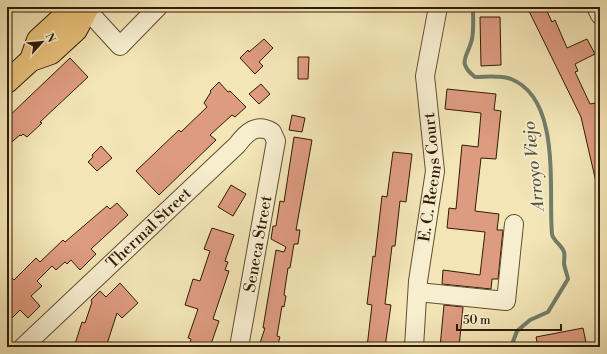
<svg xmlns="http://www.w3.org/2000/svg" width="607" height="354" font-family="'Libre Bodoni',serif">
	<rect width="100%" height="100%" fill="#f3e5b6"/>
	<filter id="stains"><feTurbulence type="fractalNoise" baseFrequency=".005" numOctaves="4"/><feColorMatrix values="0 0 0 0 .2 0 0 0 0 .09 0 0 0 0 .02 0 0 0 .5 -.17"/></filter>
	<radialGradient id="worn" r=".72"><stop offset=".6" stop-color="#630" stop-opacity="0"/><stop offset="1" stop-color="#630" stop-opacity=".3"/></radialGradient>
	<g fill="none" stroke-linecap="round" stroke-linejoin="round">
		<path stroke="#717d6a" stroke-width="4" d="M473 7C473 17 474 29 472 39 468 57 456 62 475 77 487 77 500 75 511 79 562 99 548 191 552 234 553 241 562 245 564 252 565 255 564 260 564 264 565 269 567 274 568 279L548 312 530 320 517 331 511 347"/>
	</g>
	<g fill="#dd9b80" stroke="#321b05">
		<path d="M527 7H545L552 22 555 20 567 48 587 39 595 54 575 64 578 71 575 72 590 104 596 103 597 110 600 109V181L596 182 581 117Z"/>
		<path d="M480 17H500L501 65 481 66Z"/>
		<path d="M264 39 273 48 259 62 263 66 255 74 240 58 248 50 249 52Z"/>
		<path d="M298 57H309L308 79H298Z"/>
		<path d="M70 58 88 77 40 122 42 123 27 137 23 134 21 136 20 135 7 146V118Z"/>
		<path d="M219 82 228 92 230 91 246 107 235 117 232 115 210 135 216 140 159 195 136 171 179 130 181 132 207 107 204 103 211 92 210 91Z"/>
		<path d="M261 84 270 94 259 104 249 94Z"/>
		<path d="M447 89 496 94 494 110 501 111 496 159 481 158 475 211 499 214 497 230H503L498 279H492L491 289 442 284 443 270 480 275 485 232 447 228 449 208 456 209 462 145 478 147 481 113 445 109Z"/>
		<path d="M292 115 305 118 302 132 289 130Z"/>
		<path d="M294 137 312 140 296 230H300L298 244H294L290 268H288L284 295 286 296 284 307 282 306 277 336 280 337 277 347H262L263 344 260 343 265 328H263L276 250 284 252 286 247 271 239 273 226H276L280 201 284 202Z"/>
		<path d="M101 146 112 158 97 171 88 162 93 157 92 155Z"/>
		<path d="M393 152 412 154 406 202 400 201 395 246H392L385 304 391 305 385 347H367L372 305 367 304 373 256 375 257 382 196 387 197Z"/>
		<path d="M231 185 246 194 233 216 218 207Z"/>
		<path d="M117 203 128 215 91 249 96 254 80 270 71 260 67 264 65 262 56 270 52 266 37 281 42 286 31 296 40 306 28 318 20 310 7 323V283L12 278 14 280 36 258 40 262 63 240 65 242 107 206 110 209Z"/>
		<path d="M212 228 234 235 225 261 228 262 225 270 229 271 213 319 219 321 210 347H189L191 339 188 338 198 309 185 305 193 279 200 281 210 251 204 249Z"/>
		<path d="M120 283 138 303 122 318 117 313 106 347H74L82 322 85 323 92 302 91 300 100 291 106 297Z"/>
		<path d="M444 305 463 307 459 347H440Z"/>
		<path d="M583 328 587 347H538L536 337Z"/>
	</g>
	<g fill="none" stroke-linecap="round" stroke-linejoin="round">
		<defs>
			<g id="minor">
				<path d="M596 7 600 15"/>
				<path d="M86 9 120 46 158 7"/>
				<path d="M418 292 506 301 514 224"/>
				<path id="s1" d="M23 347 237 145C247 132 256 123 272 132L276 141 239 347"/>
				<path id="s2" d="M414 347 418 281 435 171 425 76 438 7"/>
			</g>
			<g id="major">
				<path d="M31 60 38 40 63 17 86 9"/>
				<path d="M7 82 31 60 51 53 76 30 88 7"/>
			</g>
		</defs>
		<use href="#minor" stroke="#624e31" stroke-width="20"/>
		<use href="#major" stroke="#321b05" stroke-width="24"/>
		<use href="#minor" stroke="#f7eed0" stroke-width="18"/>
		<use href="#major" stroke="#eac27b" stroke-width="22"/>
	</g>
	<g text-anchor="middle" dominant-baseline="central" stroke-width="4" stroke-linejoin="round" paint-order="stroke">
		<g font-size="16" fill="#321b05" stroke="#f7eed0">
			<text stroke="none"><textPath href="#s2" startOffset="171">E. C. Reems Court</textPath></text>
			<text stroke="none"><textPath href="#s1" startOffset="173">Thermal Street</textPath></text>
			<text transform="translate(258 244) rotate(-80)">Seneca Street</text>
		</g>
		<g font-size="17" font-style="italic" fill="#575440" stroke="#f7eed0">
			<text transform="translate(534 166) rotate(-96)">Arroyo Viejo</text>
		</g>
	</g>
	<rect width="607" height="354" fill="none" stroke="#f3e5b6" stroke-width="24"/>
	<rect x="8" y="8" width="591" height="338" fill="none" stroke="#321b05" stroke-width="2"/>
	<rect x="12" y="12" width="583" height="330" fill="none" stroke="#321b05"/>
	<g transform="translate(42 42) rotate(63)" stroke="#f7eed0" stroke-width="3" paint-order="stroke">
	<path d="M0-3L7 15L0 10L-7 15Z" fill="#321b05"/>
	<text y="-6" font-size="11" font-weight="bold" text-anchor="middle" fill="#321b05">N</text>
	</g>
	<path d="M457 324v6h104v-6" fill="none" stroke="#321b05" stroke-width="2"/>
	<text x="463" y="324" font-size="12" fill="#321b05" stroke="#f7eed0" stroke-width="3" paint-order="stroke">50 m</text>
	<rect width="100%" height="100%" filter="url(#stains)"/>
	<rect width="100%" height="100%" fill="url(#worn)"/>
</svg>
